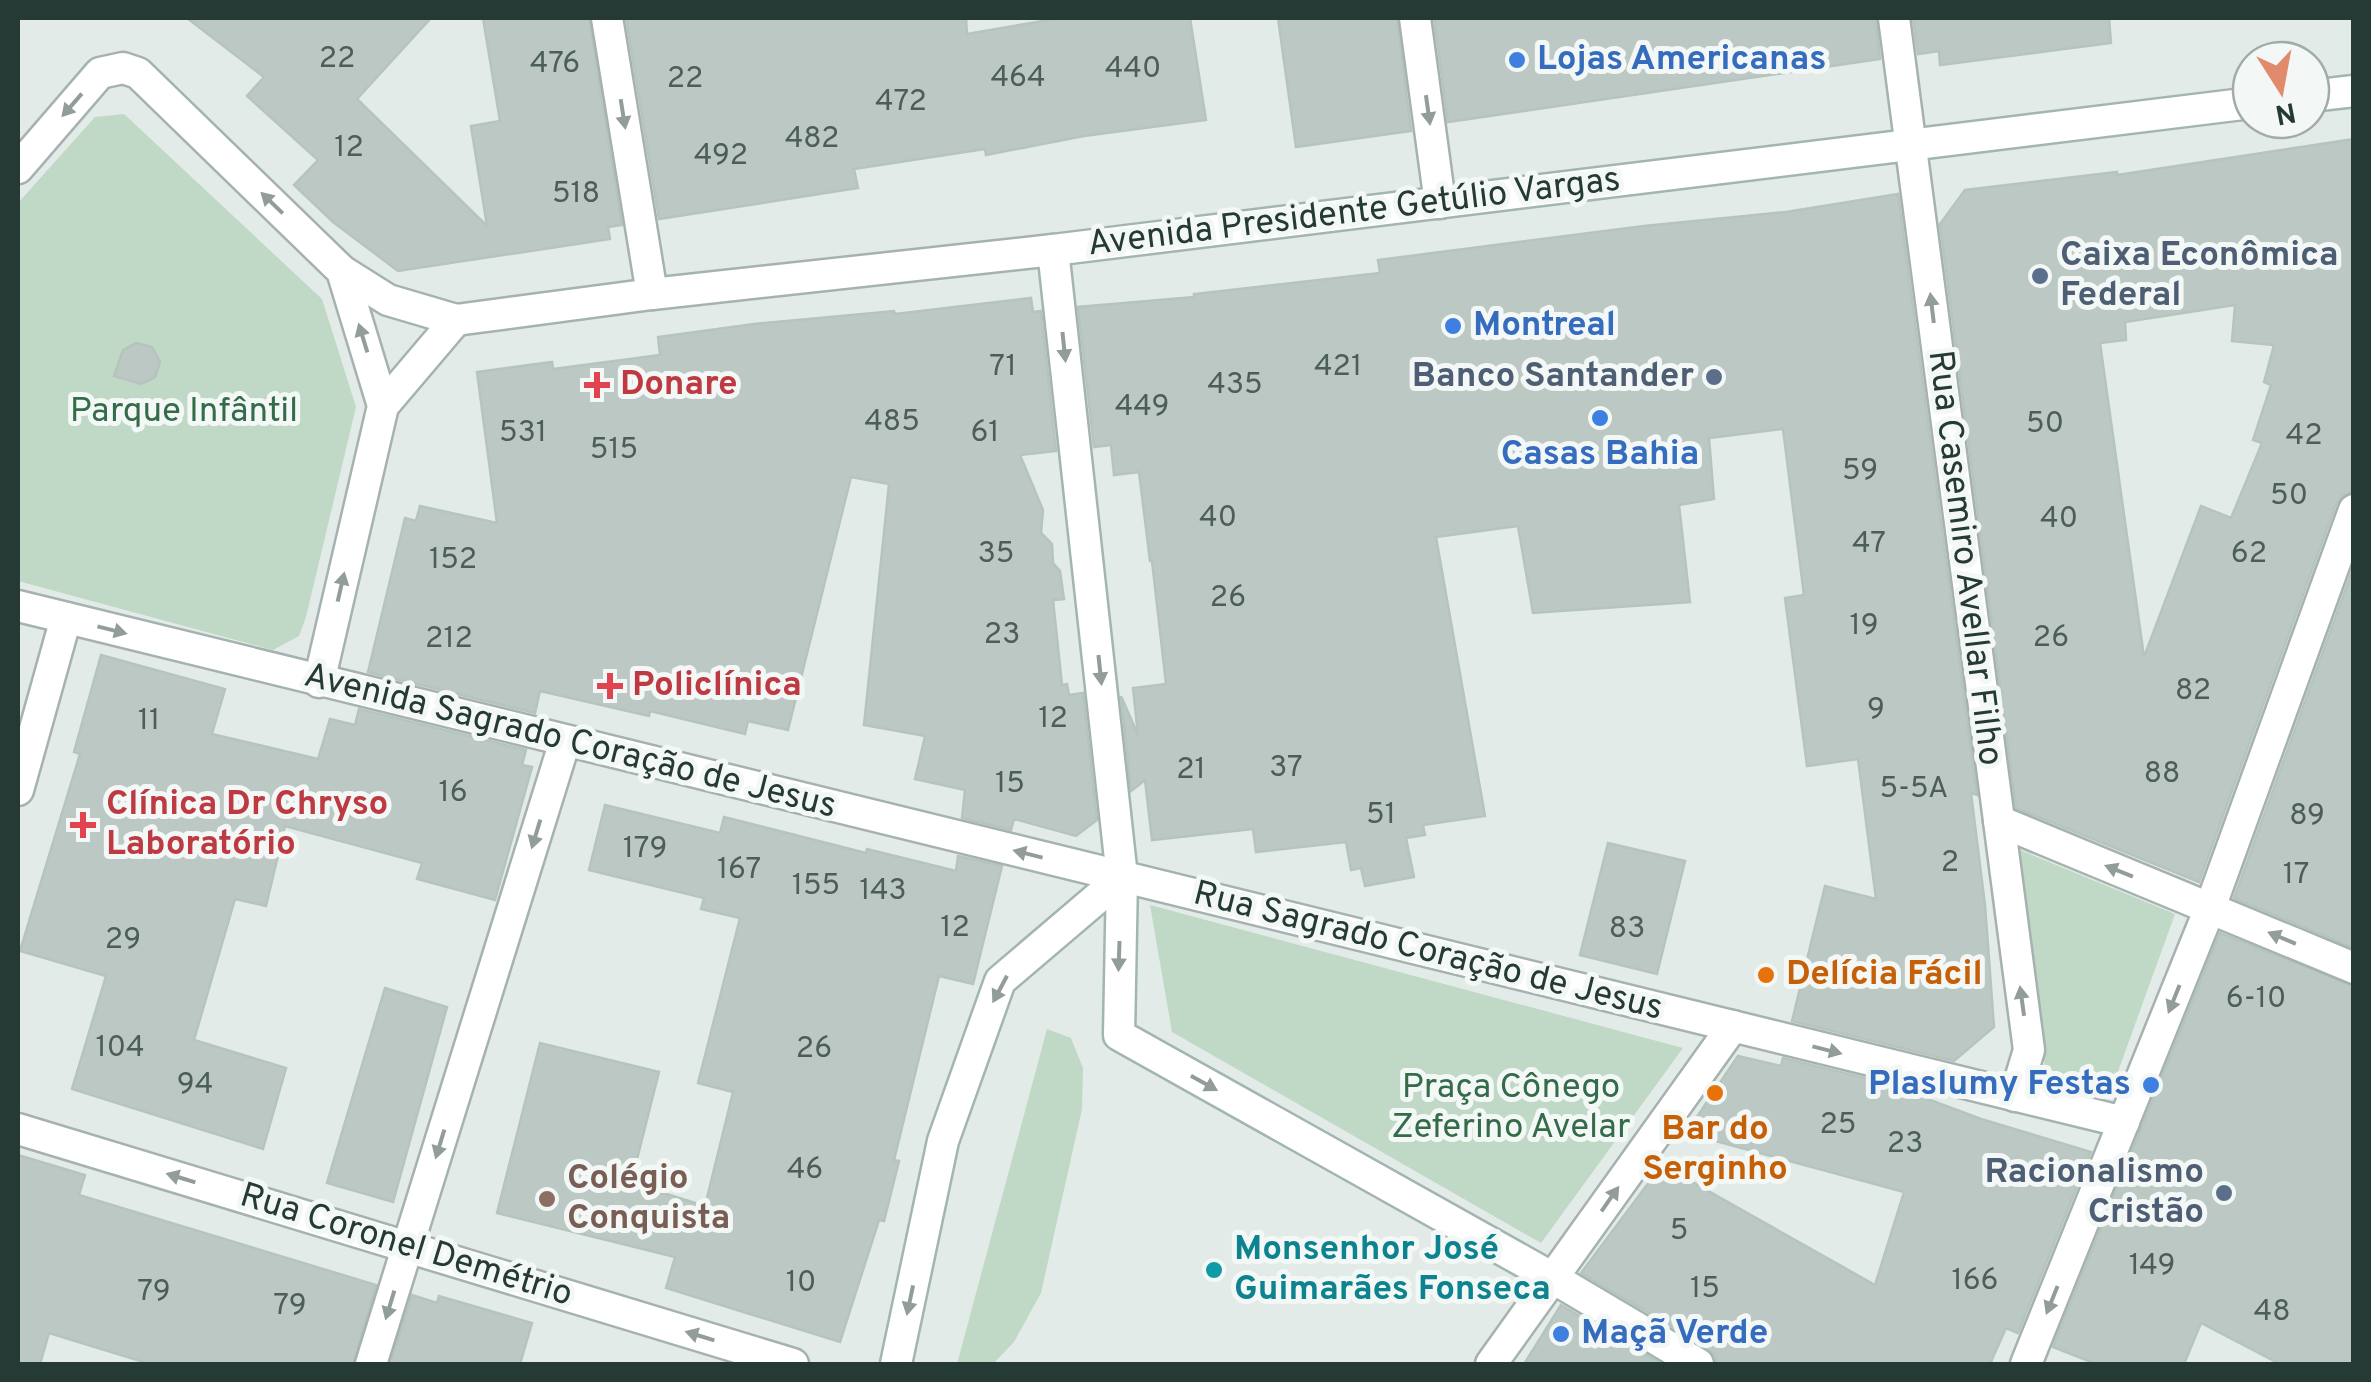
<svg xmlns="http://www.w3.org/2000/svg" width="2371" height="1382" font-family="Overpass,sans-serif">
	<rect width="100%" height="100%" fill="#e3ebe8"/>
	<g fill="#bfd9c6">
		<path d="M124 114 322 299 356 407 306 617 299 636 273 650 18 581V203L95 117Z"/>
		<path d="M2020 850 2175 914 2111 1091 2045 1068Z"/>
		<path d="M1150 905 1683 1048 1541 1243 1172 1032Z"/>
		<path d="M1047 1029 1071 1038 1083 1068 1082 1109 1041 1293 1014 1342 993 1364H957Z"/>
	</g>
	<g fill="#bcc8c4" stroke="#b6c4be" stroke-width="2.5" fill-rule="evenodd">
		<path d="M187 18H431L357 99 487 226 471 126 500 121 483 18H589L622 225 608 227 610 239 398 271 333 222 294 185 318 160 247 96 264 77Z"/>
		<path d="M626 18H966L967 34 1060 18H1190L1206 120 1084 136 986 155 985 149 854 169 858 188 659 219Z"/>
		<path d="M1278 18H1397L1411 131 1296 147Z"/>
		<path d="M1434 18H1876L1880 59 1448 122Z"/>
		<path d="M1913 18H2109L2111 43 1940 65 1939 51 1918 54Z"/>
		<path d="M2354 139V492L2343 495 2336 504 2199 882 2016 808 1940 224 1965 190 2117 172V175ZM2235 305 2232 341 2274 345 2264 382 2271 385 2253 440 2262 443 2231 518 2201 506 2144 657 2100 343 2126 340 2125 322Z"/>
		<path d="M1898 194 1977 795 1971 793 1985 905 1994 1027 1954 1061 1792 1021 1825 886 1876 899 1858 759 1807 766 1785 598 1804 595 1783 429 1709 438 1714 499 1679 505 1690 602 1533 613 1518 526 1436 537 1485 816 1423 825 1425 835 1406 838 1414 877 1365 886 1361 868 1351 870 1346 842 1256 852 1253 829 1152 840 1145 780 1131 791 1121 696 1138 735 1133 688 1166 684 1152 561H1150L1139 472 1114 475 1111 445 1094 447 1078 307 1194 297V294L1380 273 1378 260 1644 226 1786 212Z"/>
		<path d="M1031 298 1033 312 1041 311 1056 451 1020 455 1043 510 1041 533 1052 544 1053 563 1060 571 1064 599 1053 600 1062 685 1067 684 1069 695 1083 693 1097 820 1076 836 1014 819 1011 830 962 818 965 790 915 779 925 736 864 725 889 484 851 477 788 730 748 721 745 734 650 711 649 716 540 691 535 713 368 672 405 518 416 521 420 506 497 523 477 372 552 362 553 369 660 355 658 337 754 324 894 311 895 314Z"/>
		<path d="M136 343 152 347 160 362 155 377 141 384 114 376 123 350Z"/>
		<path d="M2354 566V948L2234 898Z"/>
		<path d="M101 655 225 689 212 734 318 759 330 719 355 725 359 709 526 750 522 765 532 767 495 900 417 879 422 863 285 826 266 906 235 899 194 1040 286 1068 263 1149 72 1089 106 976 20 951 80 754 74 752Z"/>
		<path d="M605 805 720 833 724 817 866 853 867 849 956 871 958 856 1002 866 973 984 939 976 894 1160 899 1161 884 1221 879 1220 840 1342 666 1288 675 1257 497 1213 540 1043 659 1072 631 1183 705 1206 733 1092 698 1083 740 918 701 909 704 898 589 870Z"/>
		<path d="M1608 843 1685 861 1657 974 1580 955Z"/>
		<path d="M2220 933 2354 986V1364H2280L2201 1323 2184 1364H2096L2053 1347Z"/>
		<path d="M385 988 447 1007 393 1202 327 1183Z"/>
		<path d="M1738 1056 1781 1066 1783 1058 1918 1091 1914 1094 1981 1119 2091 1152 2018 1333 2006 1328 1990 1364H1717L1715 1356 1708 1348 1581 1273 1662 1165 1875 1285 1904 1192 1686 1133Z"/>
		<path d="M18 1155 85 1175 79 1195 376 1285 353 1364H150L49 1333 40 1364H18Z"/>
		<path d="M412 1295 437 1303 439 1296 532 1323 520 1364H390Z"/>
		<path d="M1561 1305 1662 1364H1524Z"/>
	</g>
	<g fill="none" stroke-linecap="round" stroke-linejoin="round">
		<defs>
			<g id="street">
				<path d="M607 18 652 294"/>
				<path d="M1415 18 1440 203"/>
				<path d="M1894 18 2029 1050 2015 1096"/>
				<path d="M18 168 100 73 123 68 138 73 342 271 383 406 319 682"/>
				<path d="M342 271 388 300 456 320 652 294 1053 250"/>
				<path d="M383 406 456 320"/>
				<path d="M18 606 2124 1122"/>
				<path d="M18 790 66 618"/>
				<path d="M1999 821 2354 968"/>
				<path d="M18 1129 793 1364"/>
				<path d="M371 1364 565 741"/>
				<path d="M1491 1364 1733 1026"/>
				<path d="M2026 1364 2210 908 2354 510"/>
			</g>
			<g id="secondary">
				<path d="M2311 96 2354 91"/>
				<path d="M896 1364 943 1141 1000 981 1122 877"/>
				<path d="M1698 1364 1553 1278 1119 1035 1122 877 1053 250 2251 103"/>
			</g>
		</defs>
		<use href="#street" stroke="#a6b2af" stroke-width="35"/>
		<use href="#secondary" stroke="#a3b5af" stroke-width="35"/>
		<use href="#street" stroke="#fff" stroke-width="30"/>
		<use href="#secondary" stroke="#fff" stroke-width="30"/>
	</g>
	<defs><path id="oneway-solid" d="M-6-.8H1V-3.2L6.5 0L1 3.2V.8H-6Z" transform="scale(2.5)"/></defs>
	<g fill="#929c9a">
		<use href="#oneway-solid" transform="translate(72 105) rotate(131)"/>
		<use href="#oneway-solid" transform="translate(1428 110) rotate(82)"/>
		<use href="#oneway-solid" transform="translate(623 114) rotate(81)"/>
		<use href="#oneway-solid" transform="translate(272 203) rotate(-136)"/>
		<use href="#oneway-solid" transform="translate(1932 308) rotate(-97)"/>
		<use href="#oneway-solid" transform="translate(363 338) rotate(-107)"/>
		<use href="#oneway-solid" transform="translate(1064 347) rotate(84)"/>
		<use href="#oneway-solid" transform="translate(341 587) rotate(-77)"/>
		<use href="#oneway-solid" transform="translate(112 630) rotate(14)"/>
		<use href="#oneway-solid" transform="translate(1100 670) rotate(84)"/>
		<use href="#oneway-solid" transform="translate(536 834) rotate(107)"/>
		<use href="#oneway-solid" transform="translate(1028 854) rotate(-166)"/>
		<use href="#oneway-solid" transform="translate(2119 871) rotate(-158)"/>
		<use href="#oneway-solid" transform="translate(2282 938) rotate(-157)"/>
		<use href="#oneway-solid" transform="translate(1119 956) rotate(92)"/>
		<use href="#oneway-solid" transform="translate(1000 989) rotate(118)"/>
		<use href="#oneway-solid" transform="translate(2174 999) rotate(112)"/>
		<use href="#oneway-solid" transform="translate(2022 1001) rotate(-98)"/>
		<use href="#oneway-solid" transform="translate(1827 1050) rotate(14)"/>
		<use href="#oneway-solid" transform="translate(1204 1083) rotate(29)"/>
		<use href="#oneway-solid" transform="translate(440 1144) rotate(107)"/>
		<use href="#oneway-solid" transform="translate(181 1178) rotate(-163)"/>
		<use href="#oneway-solid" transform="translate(1610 1199) rotate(-55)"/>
		<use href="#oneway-solid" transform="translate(910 1300) rotate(102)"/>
		<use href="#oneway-solid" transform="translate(2052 1300) rotate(112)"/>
		<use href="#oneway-solid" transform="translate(390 1305) rotate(107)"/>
		<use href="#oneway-solid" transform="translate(700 1336) rotate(-163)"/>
	</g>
	<g fill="#3f7fe0" stroke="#f3f8f6" stroke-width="4">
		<circle cx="1517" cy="60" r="10"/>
		<circle cx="1453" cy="326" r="10"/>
		<circle cx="1600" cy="418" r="10"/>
		<circle cx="2151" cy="1085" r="10"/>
		<circle cx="1561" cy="1334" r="10"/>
	</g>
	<g fill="#5c6f8a" stroke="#f3f8f6" stroke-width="4">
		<circle cx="2040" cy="276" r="10"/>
		<circle cx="1714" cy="377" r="10"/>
		<circle cx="2224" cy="1193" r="10"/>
	</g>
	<g fill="#e0444e" stroke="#f3f8f6" stroke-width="4">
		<path d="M592 370h10v10h10v10h-10v10h-10v-10h-10v-10h10z"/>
		<path d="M605 671h10v10h10v10h-10v10h-10v-10h-10v-10h10z"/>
		<path d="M78 810h10v10h10v10h-10v10h-10v-10h-10v-10h10z"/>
	</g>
	<g fill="#e8710a" stroke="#f3f8f6" stroke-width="4">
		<circle cx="1766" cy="975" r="10"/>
		<circle cx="1715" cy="1093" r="10"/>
	</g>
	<circle fill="#8d6e63" stroke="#f3f8f6" stroke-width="4" cx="547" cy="1199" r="10"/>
	<circle fill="#0f9aa8" stroke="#f3f8f6" stroke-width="4" cx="1214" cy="1270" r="10"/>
	<g text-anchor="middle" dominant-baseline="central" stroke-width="10" stroke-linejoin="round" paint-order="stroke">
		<g font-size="30" fill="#4b5e59">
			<text x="337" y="59">22</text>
			<text x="555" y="64">476</text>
			<text x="1133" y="69">440</text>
			<text x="1018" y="78">464</text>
			<text x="685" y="79">22</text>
			<text x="901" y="102">472</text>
			<text x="812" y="139">482</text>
			<text x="349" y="148">12</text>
			<text x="721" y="156">492</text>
			<text x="576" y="194">518</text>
			<text x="1003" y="367">71</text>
			<text x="1338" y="367">421</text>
			<text x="1235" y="385">435</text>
			<text x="1142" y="407">449</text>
			<text x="892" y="422">485</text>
			<text x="2045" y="424">50</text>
			<text x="523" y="433">531</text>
			<text x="985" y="433">61</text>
			<text x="2304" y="436">42</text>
			<text x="614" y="450">515</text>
			<text x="1860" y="471">59</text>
			<text x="2289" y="496">50</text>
			<text x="1218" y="518">40</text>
			<text x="2059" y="519">40</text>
			<text x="1869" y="544">47</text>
			<text x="996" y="554">35</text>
			<text x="2249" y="554">62</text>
			<text x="453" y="560">152</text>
			<text x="1228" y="598">26</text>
			<text x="1864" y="626">19</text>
			<text x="1002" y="635">23</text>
			<text x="2051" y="638">26</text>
			<text x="449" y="639">212</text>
			<text x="2193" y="691">82</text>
			<text x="1876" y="710">9</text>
			<text x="1053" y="719">12</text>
			<text x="149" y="721">11</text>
			<text x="1286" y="768">37</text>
			<text x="1191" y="770">21</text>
			<text x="2162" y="774">88</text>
			<text x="1010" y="784">15</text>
			<text x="1914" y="789">5-5A</text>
			<text x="453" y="793">16</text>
			<text x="1381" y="815">51</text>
			<text x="2307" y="816">89</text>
			<text x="645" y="849">179</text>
			<text x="1950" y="863">2</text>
			<text x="739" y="870">167</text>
			<text x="2296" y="875">17</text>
			<text x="816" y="886">155</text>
			<text x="883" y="891">143</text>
			<text x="955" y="928">12</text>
			<text x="1627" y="929">83</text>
			<text x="123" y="940">29</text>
			<text x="2256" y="999">6-10</text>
			<text x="120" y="1048">104</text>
			<text x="814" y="1049">26</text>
			<text x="195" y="1085">94</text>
			<text x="1838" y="1125">25</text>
			<text x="1905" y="1144">23</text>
			<text x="805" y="1170">46</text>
			<text x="1679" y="1231">5</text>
			<text x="2152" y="1266">149</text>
			<text x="1975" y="1281">166</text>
			<text x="801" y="1283">10</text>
			<text x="1705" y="1289">15</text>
			<text x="154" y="1292">79</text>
			<text x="290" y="1306">79</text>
			<text x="2272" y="1312">48</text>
		</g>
		<g font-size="35" font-weight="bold" fill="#366cbe" stroke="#f3f8f6" text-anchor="start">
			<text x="1537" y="60">Lojas Americanas</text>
			<text x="1473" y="326">Montreal</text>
			<text x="1600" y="455" text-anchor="middle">Casas Bahia</text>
			<text x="2131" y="1085" text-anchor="end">Plaslumy Festas</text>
			<text x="1581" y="1334">Maçã Verde</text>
		</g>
		<g font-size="35" fill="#253a35" stroke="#f3f8f6">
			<text transform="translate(1354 213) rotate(-7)">Avenida Presidente Getúlio Vargas</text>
			<text transform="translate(1964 558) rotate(83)">Rua Casemiro Avellar Filho</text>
			<text transform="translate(570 742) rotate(14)">Avenida Sagrado Coração de Jesus</text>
			<text transform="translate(1428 952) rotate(14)">Rua Sagrado Coração de Jesus</text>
			<text transform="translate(406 1246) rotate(17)">Rua Coronel Demétrio</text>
		</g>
		<g font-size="35" font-weight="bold" fill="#4e5e75" stroke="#f3f8f6" text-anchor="end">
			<text x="2060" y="256" text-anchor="start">Caixa Econômica<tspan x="2060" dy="40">Federal</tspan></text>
			<text x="1694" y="377">Banco Santander</text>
			<text x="2204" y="1173">Racionalismo<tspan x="2204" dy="40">Cristão</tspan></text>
		</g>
		<g font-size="35" font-weight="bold" fill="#be3a42" stroke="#f3f8f6" text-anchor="start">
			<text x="620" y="385">Donare</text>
			<text x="632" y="686">Policlínica</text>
			<text x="106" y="805">Clínica Dr Chryso<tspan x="106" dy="40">Laboratório</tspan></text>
		</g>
		<g font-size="35" fill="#346c4a" stroke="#f3f8f6">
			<text x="184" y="412">Parque Infântil</text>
			<text x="1511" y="1088">Praça Cônego<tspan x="1511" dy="40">Zeferino Avelar</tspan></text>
		</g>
		<g font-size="35" font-weight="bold" fill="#c56008" stroke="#f3f8f6" text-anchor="start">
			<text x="1786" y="975">Delícia Fácil</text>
			<text x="1715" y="1130" text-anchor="middle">Bar do<tspan x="1715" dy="40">Serginho</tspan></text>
		</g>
		<g font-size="35" font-weight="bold" fill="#785e54" stroke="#f3f8f6" text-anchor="start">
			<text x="567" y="1179">Colégio<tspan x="567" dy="40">Conquista</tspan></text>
		</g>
		<g font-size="35" font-weight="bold" fill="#0d838f" stroke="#f3f8f6" text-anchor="start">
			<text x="1234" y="1250">Monsenhor José<tspan x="1234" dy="40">Guimarães Fonseca</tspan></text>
		</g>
	</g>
	<rect width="2371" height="1382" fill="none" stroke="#253a35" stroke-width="40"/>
	<g transform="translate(2281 90) rotate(169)"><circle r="48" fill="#f3f8f6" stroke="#a1aca9" stroke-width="2.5"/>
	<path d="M0-8L18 38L0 25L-18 38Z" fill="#e18a6c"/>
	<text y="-15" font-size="28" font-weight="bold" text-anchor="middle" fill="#253a35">N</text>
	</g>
</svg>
